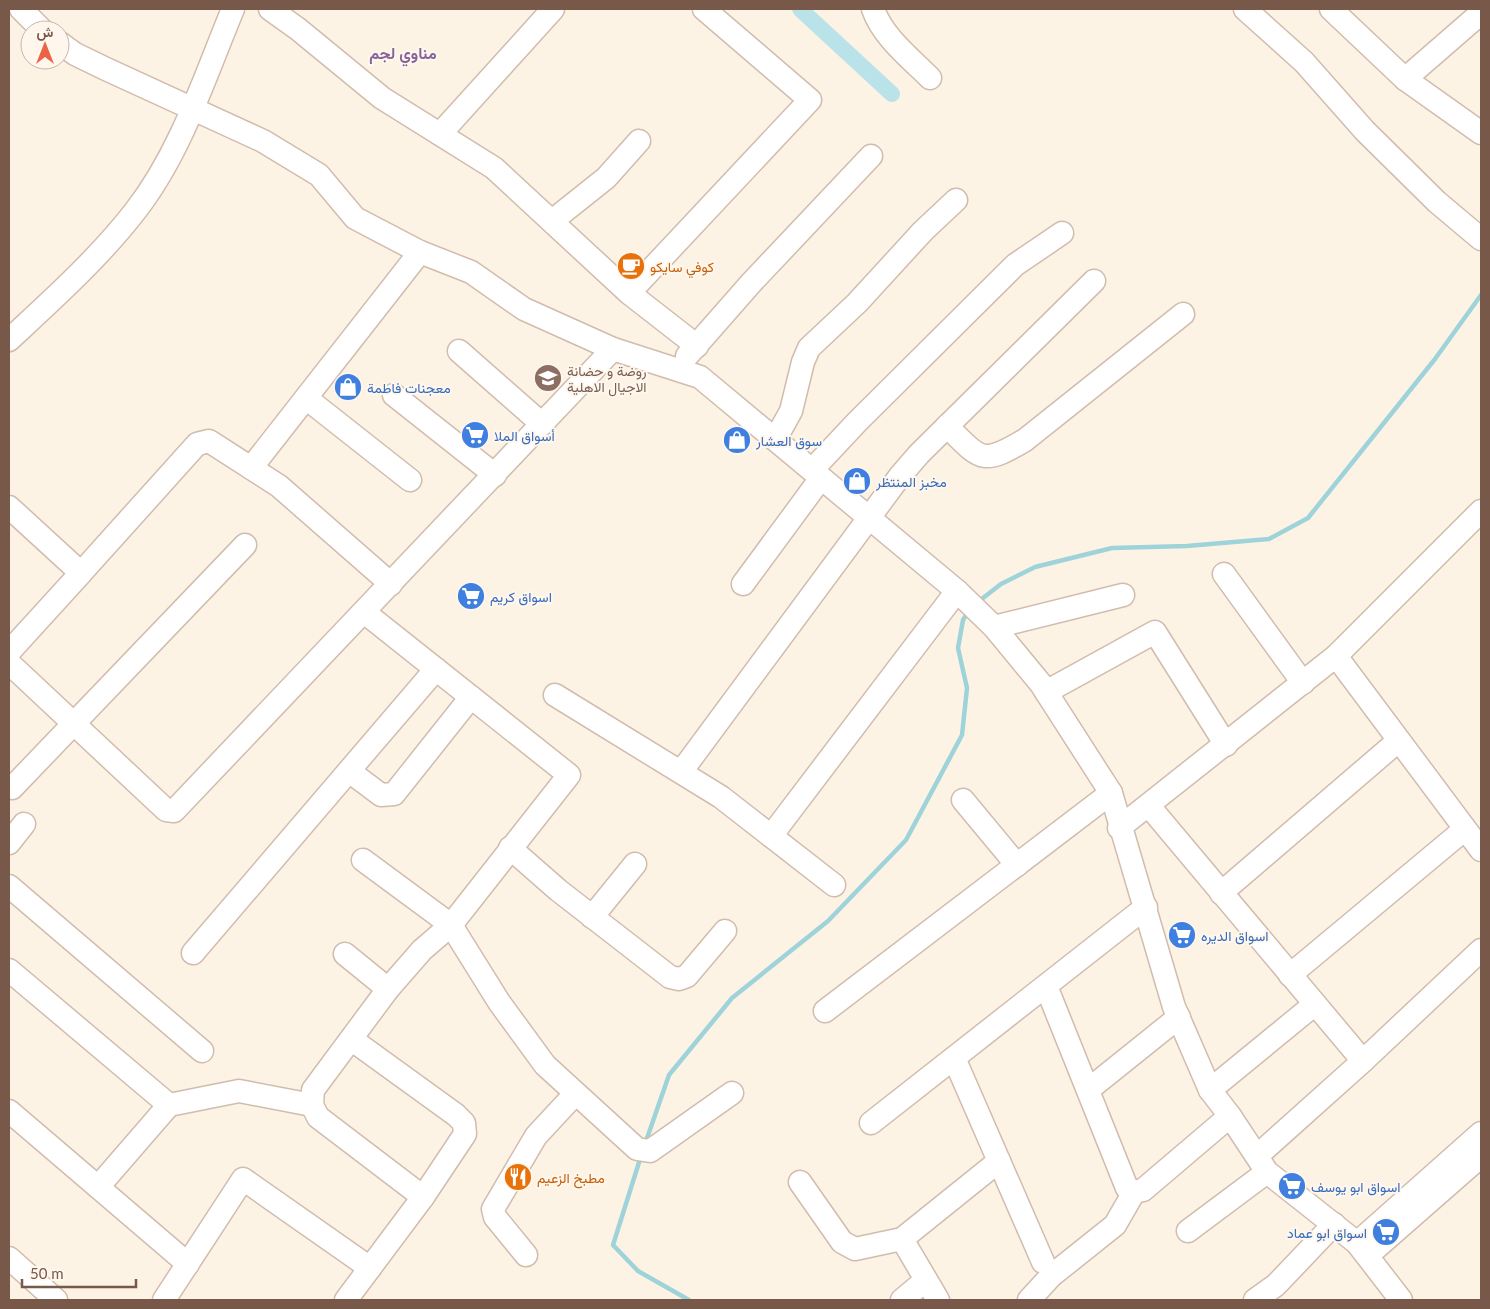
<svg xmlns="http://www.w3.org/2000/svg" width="1490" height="1309" font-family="Lato,Vazirmatn,sans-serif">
	<rect width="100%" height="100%" fill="#fdf3e5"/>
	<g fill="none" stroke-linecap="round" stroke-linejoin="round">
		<g stroke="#9fd3da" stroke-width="4.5">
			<path d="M983 598 1001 584 1035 567 1112 548 1187 546 1269 539 1308 518 1435 359 1481 295"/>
			<path d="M645 1144 669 1075 732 998 828 921 906 840 962 735 967 688 958 648 963 620 968 612"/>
			<path d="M641 1156 613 1245 638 1271 689 1300"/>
		</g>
		<path stroke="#b9e3e8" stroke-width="16" d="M800 9 892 94"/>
		<defs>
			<g id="minor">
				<path d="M21 9 42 30"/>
				<path d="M270 9 298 29 382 98 494 168 629 293 697 346"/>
				<path d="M873 9C883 37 909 57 930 78"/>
				<path d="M1245 9 1304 62 1365 131 1437 202 1481 239"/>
				<path d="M1331 9 1405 79 1481 133"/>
				<path d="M60 43 75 54 106 69 263 141 319 175 355 218 420 252 471 272 524 309 613 349 700 377 957 591 994 627 1041 684 1111 793 1174 1007 1210 1090 1230 1116 1267 1172 1357 1243 1401 1300"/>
				<path d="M1405 79 1481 13"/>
				<path d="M440 134 553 9"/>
				<path d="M552 221 606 178 639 141"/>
				<path d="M629 293 810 100 704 9"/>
				<path d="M9 340C52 300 100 257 136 210 181 152 205 76 233 9"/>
				<path d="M459 351 542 424"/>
				<path d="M687 356 752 282 871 156"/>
				<path d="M394 395 495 475"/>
				<path d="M306 398 410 480"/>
				<path d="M947 426C981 460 982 466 1025 440L1183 314"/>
				<path d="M776 438 791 411 803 362 809 348 857 303 923 231 956 200"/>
				<path d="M251 468 420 252"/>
				<path d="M812 470 857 422 1015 265 1062 233"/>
				<path d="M9 507 81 573 9 652"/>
				<path d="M81 573 197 444 209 441 279 486 391 584"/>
				<path d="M1224 574 1303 683"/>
				<path d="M743 584 821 478"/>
				<path d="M364 612 569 775 451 925 422 950 388 989 313 1090 312 1105 318 1117 423 1197"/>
				<path d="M994 627 1123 595"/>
				<path d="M1336 656 1481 850"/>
				<path d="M9 663 166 810 174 811 613 349"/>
				<path d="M1046 692 1155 632 1226 745"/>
				<path d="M555 695 721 797 834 885"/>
				<path d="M349 771 381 795 394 794 471 697"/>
				<path d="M681 772 900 476 919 454 1094 281"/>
				<path d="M12 788 245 545"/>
				<path d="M963 800 1017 865"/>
				<path d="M1149 806 1363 1061"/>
				<path d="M1119 828 1336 656 1481 511"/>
				<path d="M771 836 957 591"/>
				<path d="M9 843 24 824"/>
				<path d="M510 848 558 890 670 977 679 979 687 976 725 931"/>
				<path d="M363 860 451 925 499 1002 545 1065 637 1149 650 1151 732 1093"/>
				<path d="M9 886 202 1051"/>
				<path d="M1221 893 1398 741"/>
				<path d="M592 917 635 864"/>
				<path d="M193 953 436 669"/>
				<path d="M345 954 388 989"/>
				<path d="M9 970 169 1105 239 1091 312 1105"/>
				<path d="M1290 975 1465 829"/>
				<path d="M1046 986 1127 1188 1134 1192 1143 1190 1230 1116"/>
				<path d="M825 1011 1111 793"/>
				<path d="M954 1058 1043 1262"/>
				<path d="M1088 1090 1179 1017"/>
				<path d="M1210 1090 1315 1004"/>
				<path d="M9 1111 188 1264"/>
				<path d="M871 1123 1146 907"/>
				<path d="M1257 1156 1363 1061 1481 950"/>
				<path d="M800 1182 842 1242 855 1249 902 1239 999 1161"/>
				<path d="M98 1187 169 1105"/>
				<path d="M1188 1231 1267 1172"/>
				<path d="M902 1239 938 1300"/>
				<path d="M1357 1243 1481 1133"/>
				<path d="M526 1255 495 1217 493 1209 536 1136 575 1094"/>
				<path d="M1368 1255 1481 1156"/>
				<path d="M9 1258 56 1300"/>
				<path d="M164 1300 243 1179 370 1268"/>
				<path d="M346 1300 423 1197 465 1134 464 1123 456 1115 351 1039"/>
				<path d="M902 1300 926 1280"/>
				<path d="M1029 1300 1051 1276 1115 1225 1134 1192"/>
				<path d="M1255 1300 1276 1285 1334 1224"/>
			</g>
		</defs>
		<use href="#minor" stroke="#d1bcad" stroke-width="25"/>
		<use href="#minor" stroke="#fff" stroke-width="22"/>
	</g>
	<defs>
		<symbol id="cafe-disc" viewBox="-11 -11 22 22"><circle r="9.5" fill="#e8710a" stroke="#fff7ed"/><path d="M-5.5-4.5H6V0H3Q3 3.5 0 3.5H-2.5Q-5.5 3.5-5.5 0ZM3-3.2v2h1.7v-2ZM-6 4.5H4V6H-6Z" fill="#fff"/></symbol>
		<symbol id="school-disc" viewBox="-11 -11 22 22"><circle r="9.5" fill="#8d6e63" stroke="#fff7ed"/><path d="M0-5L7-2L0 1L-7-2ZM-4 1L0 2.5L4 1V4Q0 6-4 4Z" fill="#fff"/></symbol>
		<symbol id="shop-disc" viewBox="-11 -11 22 22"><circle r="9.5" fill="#3f7fe0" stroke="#fff7ed"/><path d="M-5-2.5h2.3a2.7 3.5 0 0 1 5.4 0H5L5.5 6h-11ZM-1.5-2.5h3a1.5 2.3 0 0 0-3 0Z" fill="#fff"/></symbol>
		<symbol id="supermarket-disc" viewBox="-11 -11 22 22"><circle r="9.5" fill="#3f7fe0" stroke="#fff7ed"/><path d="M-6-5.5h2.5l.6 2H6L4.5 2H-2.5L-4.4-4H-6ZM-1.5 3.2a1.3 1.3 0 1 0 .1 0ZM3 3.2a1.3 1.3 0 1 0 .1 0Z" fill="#fff"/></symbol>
		<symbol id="restaurant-disc" viewBox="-11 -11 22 22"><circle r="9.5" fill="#e8710a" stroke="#fff7ed"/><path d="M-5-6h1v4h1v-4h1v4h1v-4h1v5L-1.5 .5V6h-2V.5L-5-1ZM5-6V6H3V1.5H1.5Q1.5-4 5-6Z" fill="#fff"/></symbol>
	</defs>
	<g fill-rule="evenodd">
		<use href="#cafe-disc" x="615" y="250" width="32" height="32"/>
		<use href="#school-disc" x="532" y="362" width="32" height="32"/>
		<use href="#shop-disc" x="332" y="371" width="32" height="32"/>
		<use href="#supermarket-disc" x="459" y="419" width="32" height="32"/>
		<use href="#shop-disc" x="721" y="424" width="32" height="32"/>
		<use href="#shop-disc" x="841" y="465" width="32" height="32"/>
		<use href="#supermarket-disc" x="455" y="580" width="32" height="32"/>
		<use href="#supermarket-disc" x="1166" y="919" width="32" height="32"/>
		<use href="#restaurant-disc" x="502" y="1161" width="32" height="32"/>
		<use href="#supermarket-disc" x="1276" y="1170" width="32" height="32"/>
		<use href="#supermarket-disc" x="1370" y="1216" width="32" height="32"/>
	</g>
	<g text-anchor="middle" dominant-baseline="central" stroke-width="4" stroke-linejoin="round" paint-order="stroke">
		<g font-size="14" fill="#c56008" stroke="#fff7ed" text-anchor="start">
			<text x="650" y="266">كوفي سايكو</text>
			<text x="537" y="1177">مطبخ الزعيم</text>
		</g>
		<g font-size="14" fill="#785e54" stroke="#fff7ed" text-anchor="start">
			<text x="567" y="370">روضة و حضانة<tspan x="567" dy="16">الاجيال الاهلية</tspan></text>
		</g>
		<g font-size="14" fill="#366cbe" stroke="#fff7ed" text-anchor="start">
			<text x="367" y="387">معجنات فاطمة</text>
			<text x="494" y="435">أسواق الملا</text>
			<text x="756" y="440">سوق العشار</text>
			<text x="876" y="481">مخبز المنتظر</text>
			<text x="490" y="596">اسواق كريم</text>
			<text x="1201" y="935">اسواق الديره</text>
			<text x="1311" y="1186">اسواق ابو يوسف</text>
			<text x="1367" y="1232" text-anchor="end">اسواق ابو عماد</text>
		</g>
		<g font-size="16" font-weight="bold" fill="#86649b" stroke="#fff7ed">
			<text x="403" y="52">مناوي لجم</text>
		</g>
	</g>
	<rect width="1490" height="1309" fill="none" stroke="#775849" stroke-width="20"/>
	<g transform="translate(45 45)"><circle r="24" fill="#fff7ed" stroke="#c9b7ab"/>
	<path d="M0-4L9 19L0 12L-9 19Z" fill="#eb6446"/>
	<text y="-8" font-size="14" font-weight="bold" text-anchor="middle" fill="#775849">ش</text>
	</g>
	<path d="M22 1279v8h114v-8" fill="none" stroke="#775849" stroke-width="2.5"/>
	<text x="30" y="1279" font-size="15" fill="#775849" stroke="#fff7ed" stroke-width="4" paint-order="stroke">50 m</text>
</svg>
